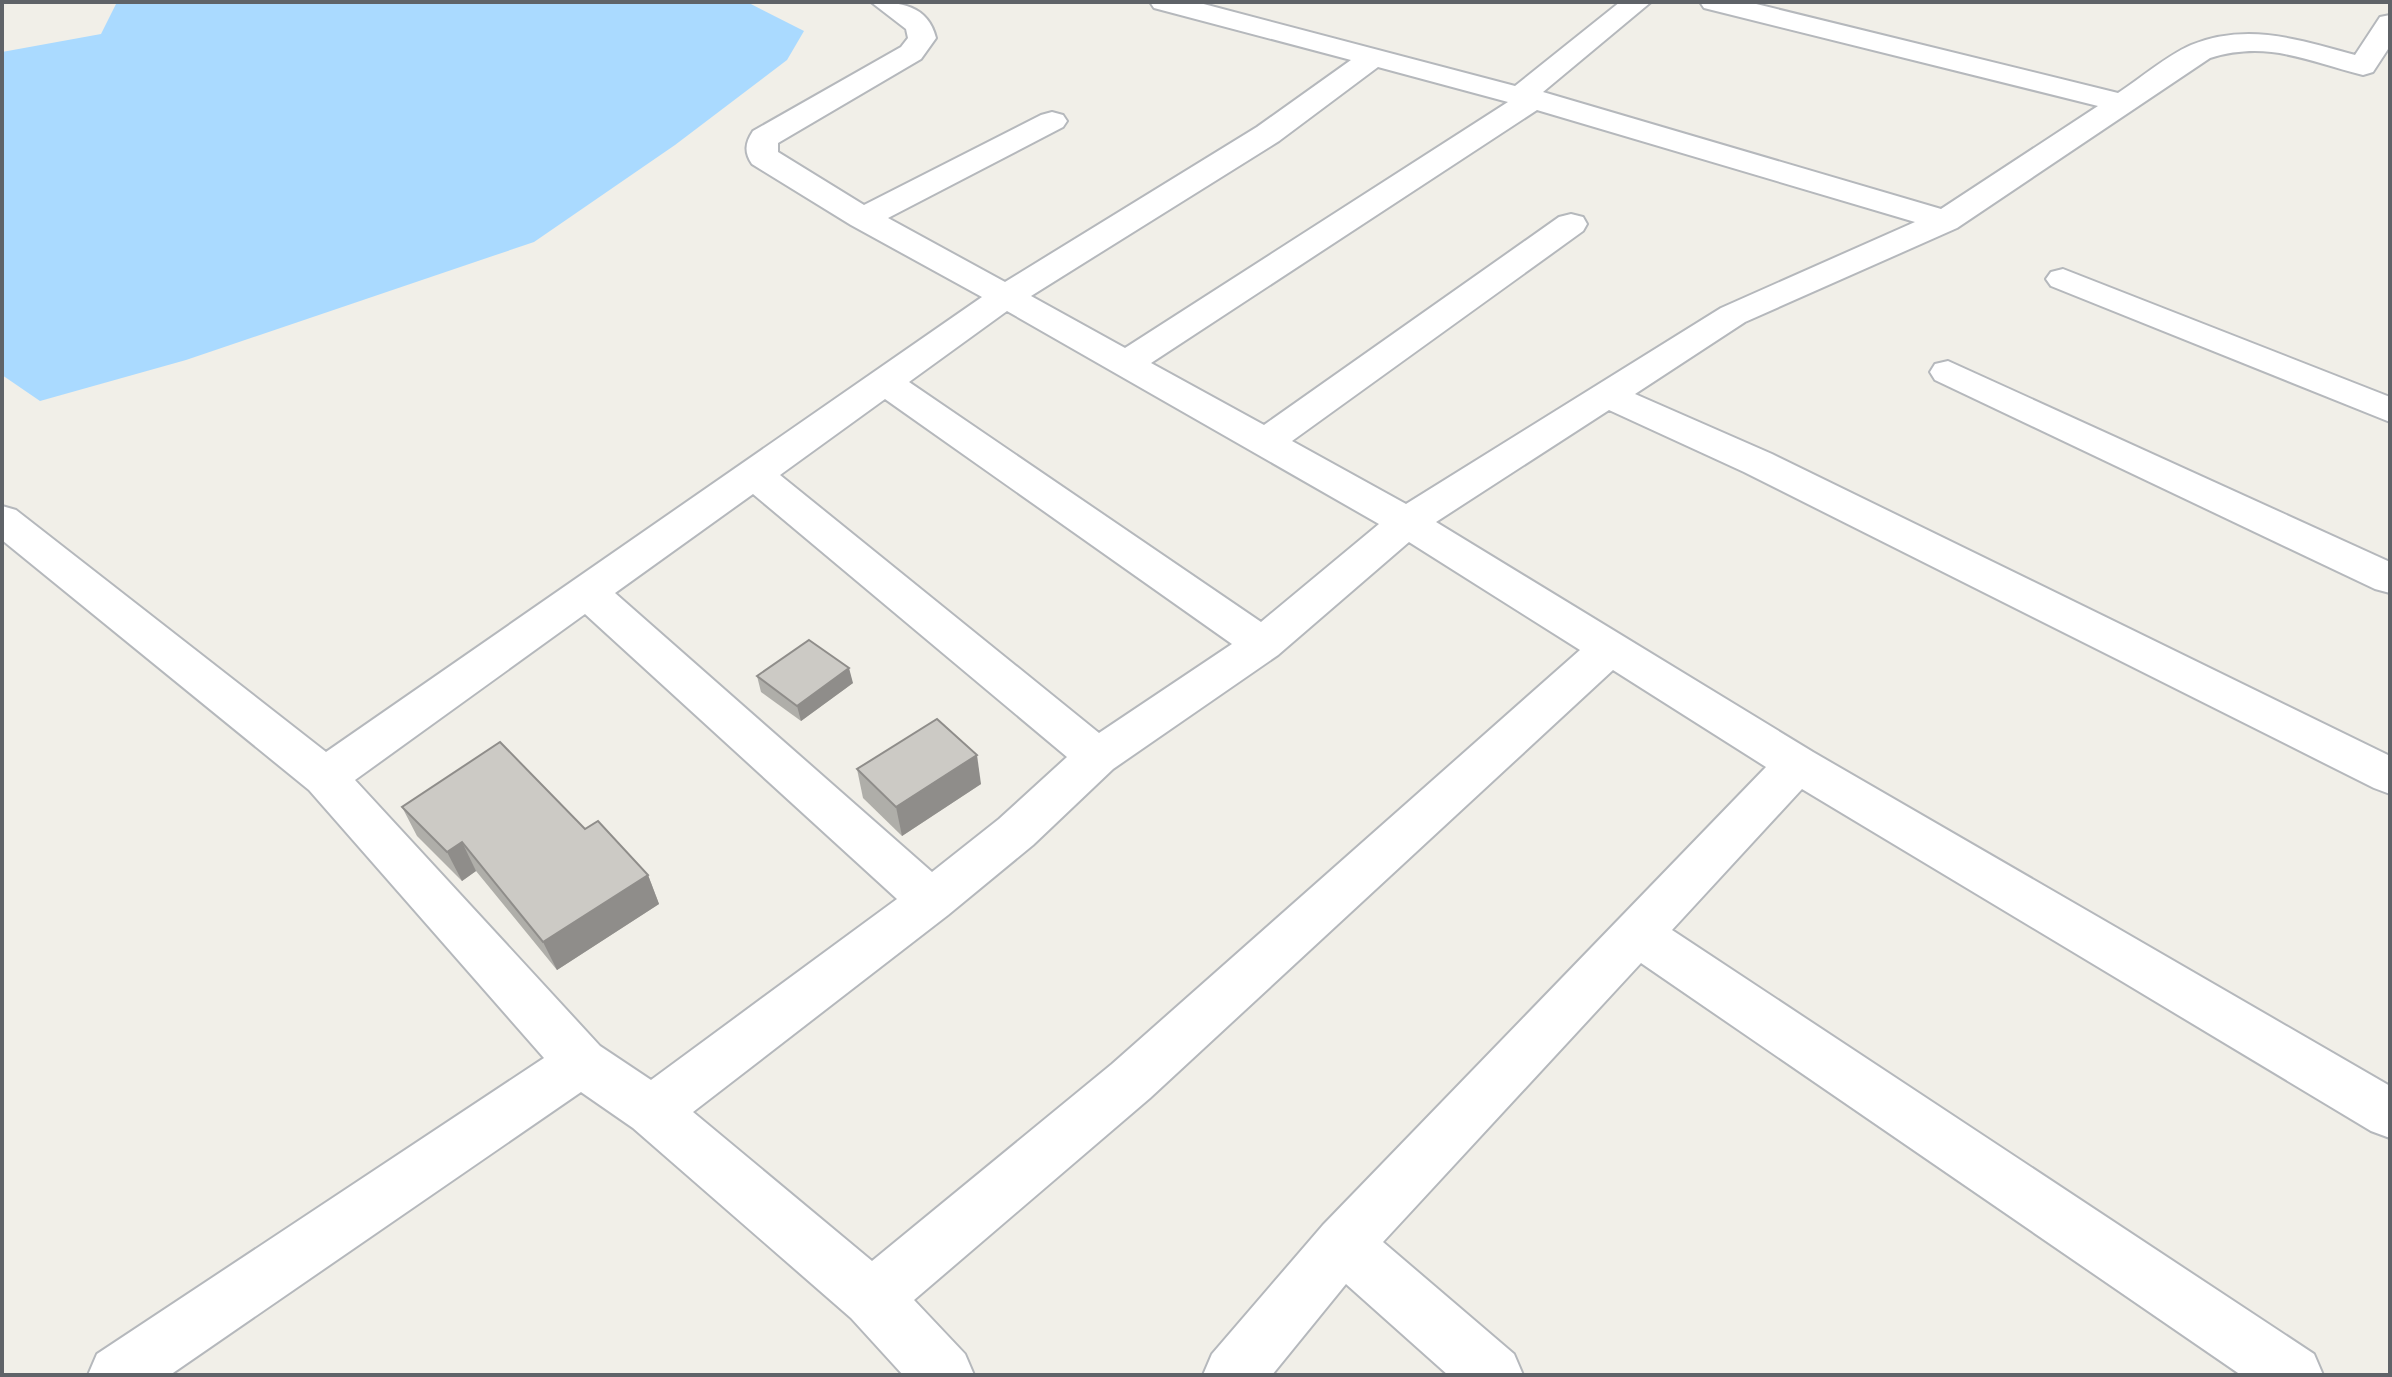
<svg xmlns="http://www.w3.org/2000/svg" width="2392" height="1377" font-family="Ubuntu,sans-serif">
	<rect width="100%" height="100%" fill="#f1efe8"/>
	<path fill="#aadaff" d="M117 2H747L804 31 787 60 675 145 534 242 186 360 40 401 2 375V52L101 34Z"/>
	<g fill="none" stroke-linecap="round" stroke-linejoin="round">
		<defs>
			<g id="street">
				<path d="M871 2C900 2 928 5 936 38L921 59 778 143V152L864 205 1041 115 1052 112 1063 115 1067 121 1063 127 888 218 1005 282 1257 127 1351 60 1154 8 1150 2H1196L1515 86 1620 2H1651L1543 92 1941 209 2098 106 1704 8 1700 2H1748L2118 93C2141 78 2166 56 2191 45 2248 22 2300 40 2355 55L2380 17 2390 15V46L2373 72 2363 75C2307 61 2268 40 2210 58L1957 228 1745 322 1635 394 1772 454 2390 756V794L2374 788 1744 472 1609 410 1436 522 1813 752 2390 1086V1138L2371 1131 1802 789 1672 930 2314 1354 2323 1375H2241L1641 963 1383 1242 1514 1354 1523 1375H1448L1346 1284 1272 1375H1203L1212 1354 1323 1225 1766 767 1613 670 1150 1098 914 1300 965 1354 974 1375H903L851 1318 633 1128 581 1092 170 1375H88L97 1354 544 1058 309 790 2 540V506L16 510 326 752 982 297 851 225 752 164C744 152 745 143 753 131L901 47 908 38 906 29ZM1378 67 1508 102 1125 348 1031 296 1279 141ZM1537 110 1915 222 1721 308 1406 504 1292 441 1583 231 1587 224 1583 217 1571 214 1559 217 1264 425 1151 363ZM1007 311 1379 524 1261 622 909 382ZM885 399 1232 644 1099 733 780 475ZM753 494 1067 757 999 819 932 872 615 593ZM1409 542 1580 650 1112 1064 872 1261 693 1112 948 915 1033 845 1113 769 1278 655ZM585 614 897 899 651 1080 600 1046 355 780Z"/>
				<path d="M2063 269 2390 397V422L2051 286 2046 279 2051 272Z"/>
				<path d="M1948 361 2390 562V593L2375 589 1935 380 1930 372 1935 364Z"/>
			</g>
		</defs>
		<use href="#street" stroke="#b5b8bc" stroke-width="4"/>
		<use href="#street" fill="#fff" fill-rule="evenodd"/>
	</g>
	<g fill="#afaea9">
		<path d="M757 676 853 683 801 721 761 692Z"/>
		<path d="M857 769 981 784 902 836 863 798Z"/>
		<path d="M402 807 585 829 648 875 659 904 557 970 476 871 462 881 417 836Z"/>
	</g>
	<g fill="#8f8d8a">
		<path d="M849 668 853 683 801 721 797 706Z"/>
		<path d="M977 755 981 784 902 836 896 807Z"/>
		<path d="M462 842 476 871 462 881 447 852Z"/>
		<path d="M648 875 659 904 557 970 543 942Z"/>
	</g>
	<g fill="#cccac5" stroke="#8f8d8a" stroke-width="2">
		<path d="M809 640 849 668 797 706 757 676Z"/>
		<path d="M937 719 977 755 896 807 857 769Z"/>
		<path d="M500 742 585 829 598 821 648 875 543 942 462 842 447 852 402 807Z"/>
	</g>
	<rect width="2392" height="1377" fill="none" stroke="#5f6368" stroke-width="8"/>
</svg>
